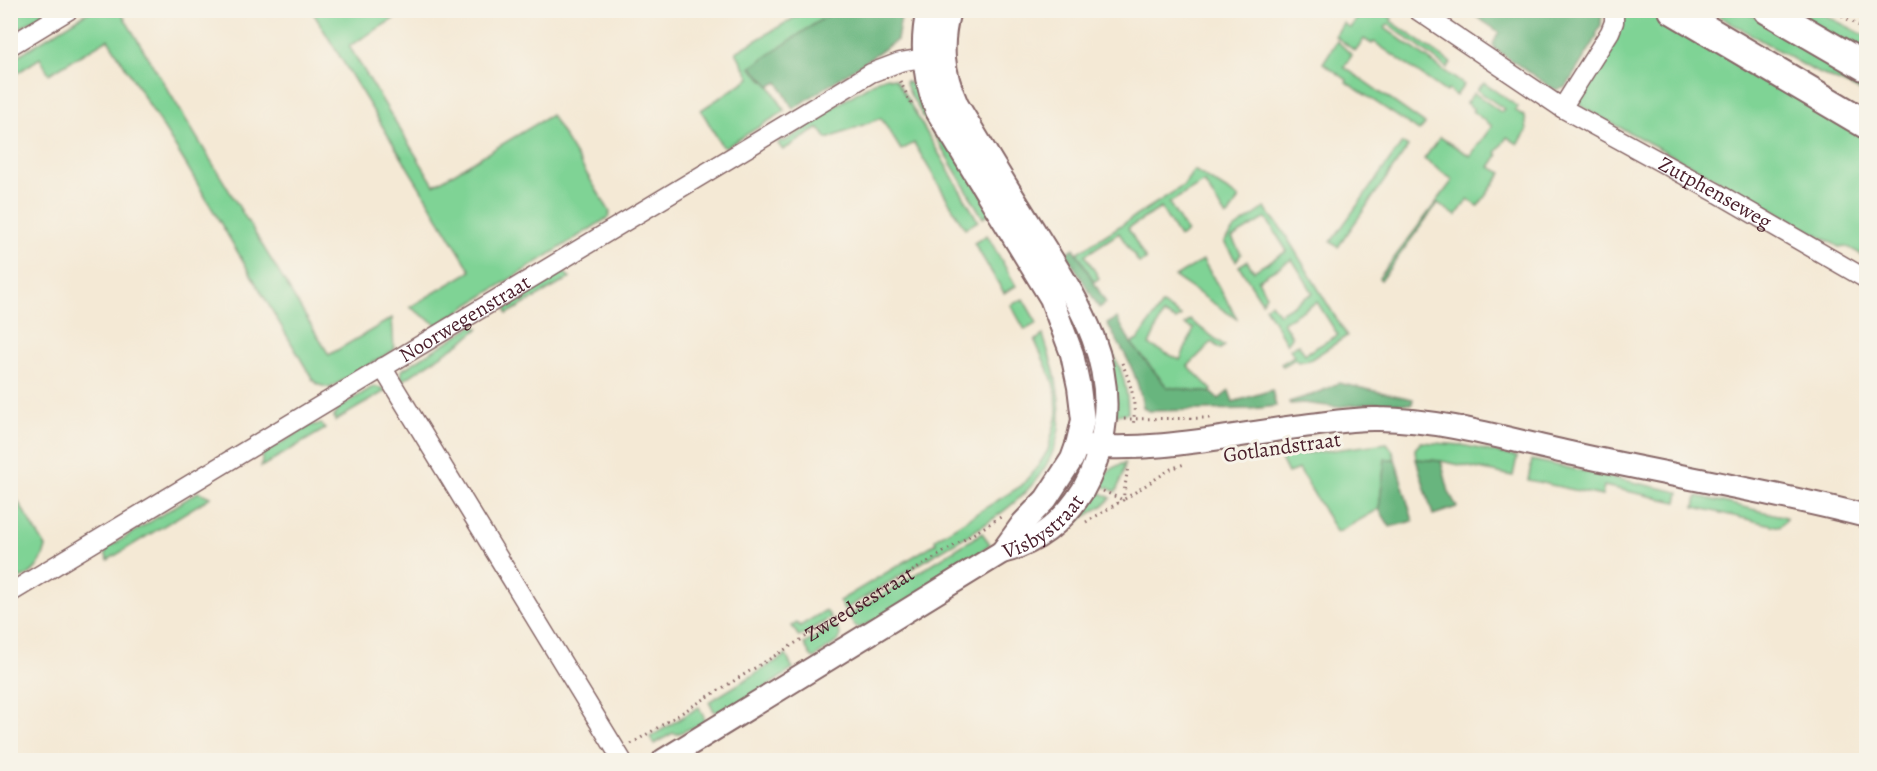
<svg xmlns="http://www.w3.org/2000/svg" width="1877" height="771" font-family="Alegreya,serif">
	<rect width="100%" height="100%" fill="#f7f3e8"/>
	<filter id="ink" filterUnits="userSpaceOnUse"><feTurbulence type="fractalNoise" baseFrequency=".0167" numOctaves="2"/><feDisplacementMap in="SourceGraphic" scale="12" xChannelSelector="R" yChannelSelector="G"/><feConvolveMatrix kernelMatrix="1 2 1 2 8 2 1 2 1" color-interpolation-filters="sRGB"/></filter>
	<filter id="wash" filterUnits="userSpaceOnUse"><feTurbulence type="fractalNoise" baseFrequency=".008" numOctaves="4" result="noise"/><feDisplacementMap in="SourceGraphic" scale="24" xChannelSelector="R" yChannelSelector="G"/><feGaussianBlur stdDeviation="1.35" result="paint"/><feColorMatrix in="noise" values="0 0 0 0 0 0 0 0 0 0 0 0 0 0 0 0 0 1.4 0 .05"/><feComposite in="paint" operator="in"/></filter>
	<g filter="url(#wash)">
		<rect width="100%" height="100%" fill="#f4e9d5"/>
		<g fill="#7fd395" stroke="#647960" stroke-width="1.5">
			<path d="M11 10H48V11L11 34Z"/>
			<path d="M1363 10 1380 11 1392 18 1391 21 1451 63 1447 68 1388 24 1385 28 1464 85 1456 96 1448 90 1446 92 1374 42 1372 44 1364 39 1355 51 1335 36 1343 23 1350 28Z"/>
			<path d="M90 11H120L329 355 392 318 394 350 330 388 319 385 313 380 184 161 108 39 49 74 40 58 11 77V60Z"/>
			<path d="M312 11H407L349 46 434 185 551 115 610 212 609 217 437 325 410 307 471 271Z"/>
			<path d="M806 11H838L819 21 751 68 770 86 785 111 726 147 722 146 701 110 750 78 736 52Z"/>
			<path d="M1622 11H1645L1841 118 1866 135V257L1846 246 1839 247 1756 200 1593 113 1582 106 1578 97Z"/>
			<path d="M1710 11H1744L1866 77V93L1814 71Z"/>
			<path d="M1787 11H1817L1866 36V54Z"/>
			<path d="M1337 41 1352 55 1344 67 1425 124 1419 131 1346 82 1347 80 1323 63Z"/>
			<path d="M887 77 895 79 898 83 978 221 965 229 914 143 901 150 881 118 827 139 819 128 783 150 778 144 781 139 783 142 807 128 805 124 878 80Z"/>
			<path d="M906 81 916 87 925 97 992 212 983 218 911 96 905 82Z"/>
			<path d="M1484 83 1518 107 1515 110 1525 117 1527 131 1518 144 1507 137 1496 153 1498 155 1490 167 1502 173 1478 206 1468 199 1456 216 1438 203 1381 280 1379 278 1453 180 1424 159 1440 137 1470 156 1492 126 1472 111 1474 109 1466 103 1474 93 1501 112 1504 109 1477 90Z"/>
			<path d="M1402 143 1408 147 1338 247 1331 242Z"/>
			<path d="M1194 170 1239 198 1229 215 1226 217 1204 182 1169 203 1187 232 1179 237 1161 208 1128 228 1146 260 1139 263 1119 233 1085 255 1099 278 1094 282 1077 253 1183 186Z"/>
			<path d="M1265 208 1283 231 1347 336 1310 360 1298 362 1295 359 1283 366 1281 364 1294 356 1290 349 1298 344 1305 354 1338 335 1317 302 1283 322 1292 337 1287 344 1265 307 1271 303 1279 314 1313 293 1292 259 1258 280 1266 295 1262 302 1239 266 1247 261 1254 271 1287 251 1266 218 1232 238 1241 254 1236 261 1224 242 1234 229Z"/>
			<path d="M987 235 1016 286 1004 293 974 243Z"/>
			<path d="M1203 260 1238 320 1175 277Z"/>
			<path d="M563 271 570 278 507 314 506 309 509 305Z"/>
			<path d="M1023 299 1037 323 1025 330 1011 305Z"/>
			<path d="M1162 304 1181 316 1176 320 1163 314 1149 345 1180 360 1194 329 1185 325 1190 320 1225 346 1220 349 1212 342 1188 366 1212 390 1210 393 1167 387 1131 343 1138 340Z"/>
			<path d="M472 326 479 328 463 341 401 382 402 370Z"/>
			<path d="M1099 329C1118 362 1127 375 1128 413L1116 415Z"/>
			<path d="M1043 335C1053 366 1063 397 1059 429 1050 492 983 526 934 555 904 573 874 592 844 610L839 601 936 543 935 539 1021 486 1038 466 1048 450 1057 415 1056 394 1052 379 1035 341Z"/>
			<path d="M374 386 387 390 335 421 334 416 339 408Z"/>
			<path d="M321 424 325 429 261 467 263 454 311 425Z"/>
			<path d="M1421 442 1462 445 1517 457 1513 476 1441 461 1416 459 1415 449Z"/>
			<path d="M1387 443 1393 451 1395 459 1385 460 1379 509 1337 533 1299 469 1288 473 1280 457Z"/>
			<path d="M1532 460 1679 492 1677 502 1604 486 1602 496 1528 480Z"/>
			<path d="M1125 463 1123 474 1116 492 1099 484C1105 473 1113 466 1125 463Z"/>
			<path d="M10 489 46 547C41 566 31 579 11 580Z"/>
			<path d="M1095 490 1111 498 1104 505 1075 523 1073 520Z"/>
			<path d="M198 492 211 497 108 560 105 554 108 548Z"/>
			<path d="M1697 496 1786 517V520L1780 527 1695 507Z"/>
			<path d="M982 533 990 544 928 592 860 628 855 626 848 616Z"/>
			<path d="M826 610 831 618 799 637 792 626 797 623 800 626Z"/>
			<path d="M835 625 840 634 839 640 814 658 811 656 804 644Z"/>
			<path d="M786 655 793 669 726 714 714 711 709 702Z"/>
			<path d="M699 707 704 717V723L677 734 673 733 654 744 650 737Z"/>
		</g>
		<g fill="#67b57e" stroke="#586a54" stroke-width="1.5">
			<path d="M838 10 902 11 897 40 793 109 778 82 770 86 751 67 819 21Z"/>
			<path d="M1468 11H1602L1601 25 1596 35 1597 37 1566 87 1558 90 1552 88 1495 49 1493 44 1499 32Z"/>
			<path d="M1074 248 1106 303 1099 308 1066 253Z"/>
			<path d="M1117 318 1131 343 1167 387 1212 393 1219 399 1229 391 1233 402 1272 390 1276 406 1251 409 1148 411 1143 407C1137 372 1125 353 1107 324Z"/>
			<path d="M1338 383 1413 399 1412 404 1374 403 1336 407 1303 403 1290 404 1289 402 1318 393Z"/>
			<path d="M1385 459H1395L1413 521 1390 527 1379 509Z"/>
			<path d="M1416 459 1441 461 1449 492 1457 507 1433 515Z"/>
		</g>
	</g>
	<g filter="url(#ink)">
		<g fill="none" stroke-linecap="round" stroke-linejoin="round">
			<defs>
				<g id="minor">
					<path id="s2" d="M1417 10 1562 108 1719 194 1866 279"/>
					<path d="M10 46 69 10"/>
					<path d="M1562 108 1610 32 1614 22V10"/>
					<path d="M382 367 622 760"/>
					<path id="s3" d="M10 593 871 73 900 62 935 56"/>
				</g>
				<g id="tertiary">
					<path d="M928 10C920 45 924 79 937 111L1051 298 1072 354 1079 387 1083 420 1077 445 1072 459 1046 499 1023 523 1002 552"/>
					<path d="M1077 445C1155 454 1234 434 1311 425 1334 422 1356 418 1379 419 1446 420 1509 440 1574 454 1671 476 1770 491 1866 516"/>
					<path id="s4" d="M664 760 1002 552C1038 543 1064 521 1083 490 1092 474 1098 457 1102 439 1119 357 1074 296 1033 229 1007 188 982 146 957 105 942 71 940 45 949 10"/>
				</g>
				<g id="primary">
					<path d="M1673 10 1866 124"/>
					<path d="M1768 10 1866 67"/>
				</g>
			</defs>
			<use href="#minor" stroke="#866666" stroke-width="21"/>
			<use href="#tertiary" stroke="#866666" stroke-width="26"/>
			<use href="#primary" stroke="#866666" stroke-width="32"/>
			<g stroke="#866666" stroke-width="3" stroke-dasharray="1.5 4.5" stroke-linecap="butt">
				<path d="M1832 10 1866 30"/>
				<path d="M900 81 913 107"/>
				<path d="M1122 363C1131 384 1137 403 1133 426"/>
				<path d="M1124 419 1213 418"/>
				<path d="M1103 491 1123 500 1171 469 1184 464"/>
				<path d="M1086 522 1123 500 1128 466"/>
				<path id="s1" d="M631 744 1004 515"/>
			</g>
			<use href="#minor" stroke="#fff" stroke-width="18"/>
			<use href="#tertiary" stroke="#fff" stroke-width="22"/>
			<use href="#primary" stroke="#fff" stroke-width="28"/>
		</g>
	</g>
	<g text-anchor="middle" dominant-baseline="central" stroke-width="6" stroke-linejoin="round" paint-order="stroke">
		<g font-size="21" fill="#4a1f2b" stroke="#f7f3e8">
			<text stroke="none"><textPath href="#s2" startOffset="350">Zutphenseweg</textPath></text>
			<text stroke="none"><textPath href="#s3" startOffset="531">Noorwegenstraat</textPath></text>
			<text transform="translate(1282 447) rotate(-8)">Gotlandstraat</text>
			<text stroke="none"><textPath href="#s4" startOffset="446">Visbystraat</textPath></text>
			<text stroke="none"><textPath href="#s1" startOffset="268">Zweedsestraat</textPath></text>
		</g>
	</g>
	<rect width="1877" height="771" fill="none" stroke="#f7f3e8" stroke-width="36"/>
</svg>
